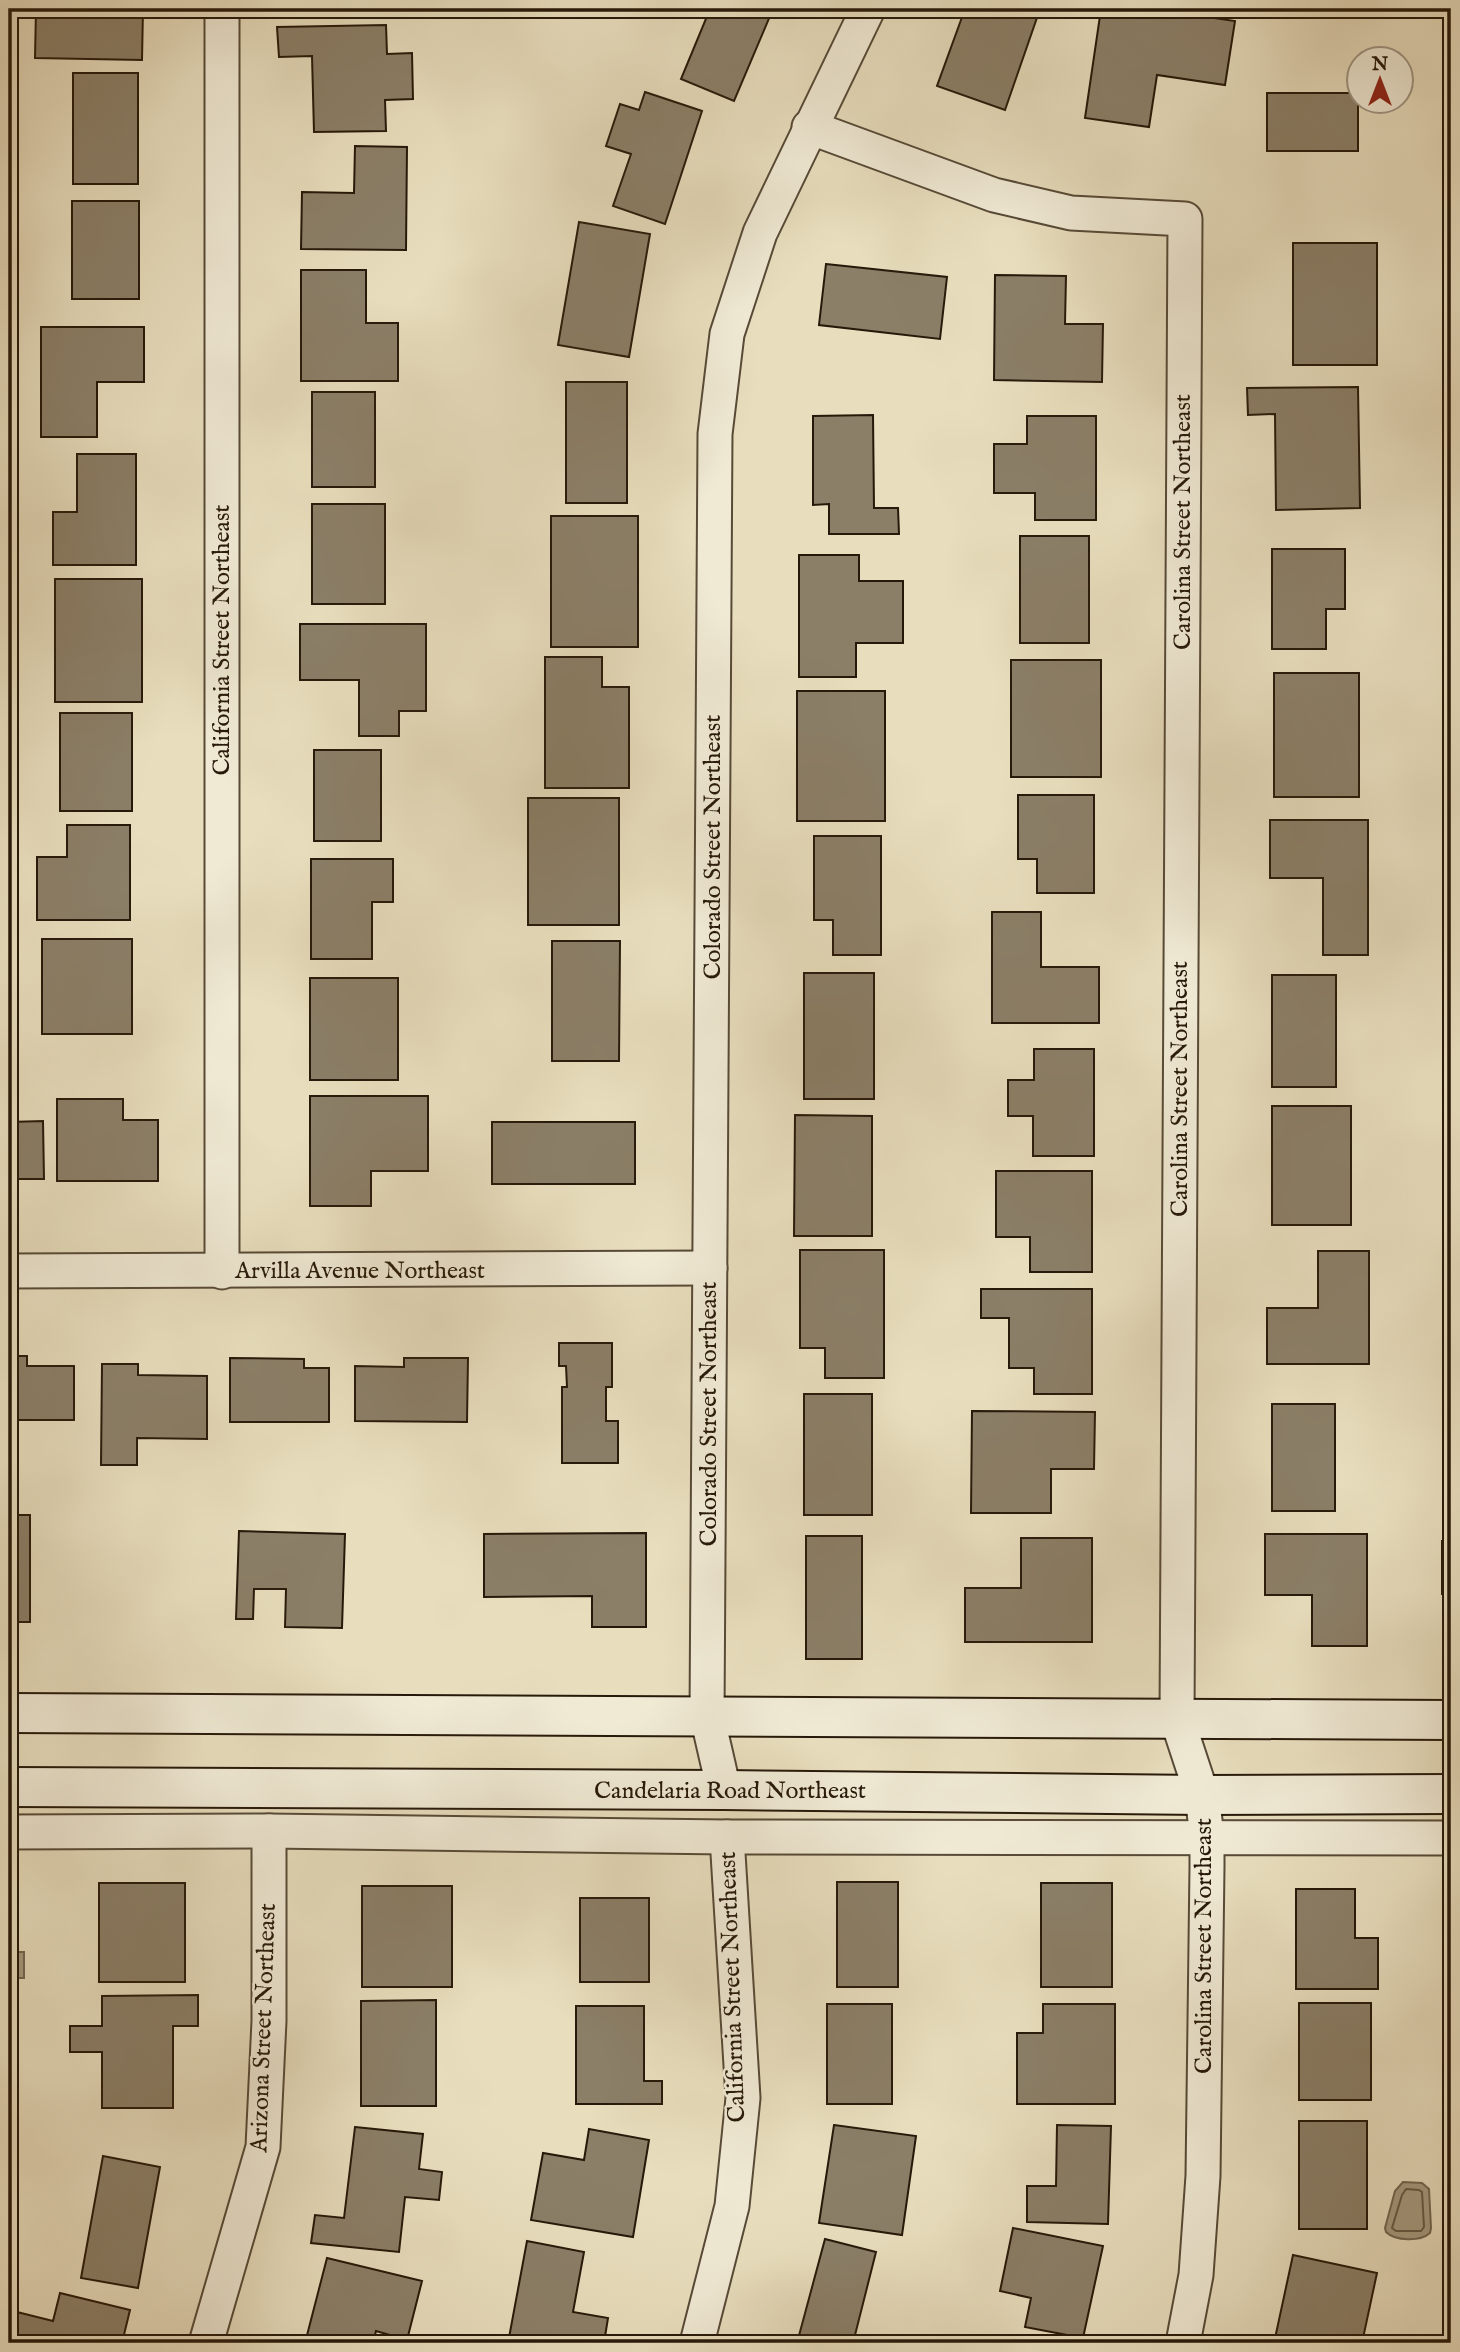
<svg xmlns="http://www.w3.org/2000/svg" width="1460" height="2352" font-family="'IM FELL English',serif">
	<rect width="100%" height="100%" fill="#e8debe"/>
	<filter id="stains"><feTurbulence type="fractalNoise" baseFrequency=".00286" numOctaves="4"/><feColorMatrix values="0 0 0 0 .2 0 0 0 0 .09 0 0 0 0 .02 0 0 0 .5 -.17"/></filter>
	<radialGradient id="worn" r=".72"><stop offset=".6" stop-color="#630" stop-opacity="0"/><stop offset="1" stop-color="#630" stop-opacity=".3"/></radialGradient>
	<g fill="#a69b81" stroke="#736751" stroke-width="2">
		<rect x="9" y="1952" width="15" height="26"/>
		<path d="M1403 2182 1422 2183 1429 2189 1431 2228 1430 2233C1420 2242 1395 2241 1386 2232L1385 2228 1395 2191Z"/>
	</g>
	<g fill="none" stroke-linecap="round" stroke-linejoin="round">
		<path stroke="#665a46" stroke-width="2" d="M1406 2189 1419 2190 1422 2192 1424 2227 1421 2231H1396L1392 2228 1402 2195Z"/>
	</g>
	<g fill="#8b7f68" stroke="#27190a" stroke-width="2">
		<path d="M36 9H143L142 60 35 58Z"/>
		<rect x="318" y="9" width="57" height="3"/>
		<path d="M710 9H773L734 101 681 79Z"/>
		<path d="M965 9H1040L1005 110 937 86Z"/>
		<path d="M1101 9H1153L1235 21 1225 85 1157 75 1149 127 1085 118Z"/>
		<path d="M386 25 387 54 412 53 413 99 385 100 386 131 314 132 312 56 279 57 277 27Z"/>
		<rect x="73" y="73" width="65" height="111"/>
		<path d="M645 92 702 111 665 224 613 206 631 154 606 146 620 104 639 110Z"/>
		<rect x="1267" y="93" width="91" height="58"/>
		<path d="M355 146 407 147 406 250 301 249 302 192 354 193Z"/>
		<rect x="72" y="201" width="67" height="98"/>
		<path d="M579 222 650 234 629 357 558 345Z"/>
		<rect x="1293" y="243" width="84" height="122"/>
		<path d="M826 264 947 277 940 339 819 325Z"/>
		<path d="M301 270H366V323H398V381H301Z"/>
		<path d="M995 275 1066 276 1065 324H1103L1102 382 994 380Z"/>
		<path d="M41 327H144V382H97V437H41Z"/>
		<rect x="566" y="382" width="61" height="121"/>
		<path d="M1358 387 1360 508 1276 510 1275 414 1248 415 1247 388Z"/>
		<rect x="312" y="392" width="63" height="95"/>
		<path d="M873 415 874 508H898L899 534H829V504L813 505V416Z"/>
		<path d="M1027 416H1096V520H1035V493H994V444H1027Z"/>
		<path d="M77 454H136V565H53V512H77Z"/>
		<rect x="312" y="504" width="73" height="100"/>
		<rect x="551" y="516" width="87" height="131"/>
		<rect x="1020" y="536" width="69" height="107"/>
		<path d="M1272 549H1345V609H1326V649H1272Z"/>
		<path d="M799 555H859V581H903V643H856V677H799Z"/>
		<rect x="55" y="579" width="87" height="123"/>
		<path d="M300 624H426V711H399V736H359V680H300Z"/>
		<path d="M545 657H602V687H629V788H545Z"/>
		<rect x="1011" y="660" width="90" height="117"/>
		<rect x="1274" y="673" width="85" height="124"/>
		<rect x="797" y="691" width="88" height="130"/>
		<rect x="60" y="713" width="72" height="98"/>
		<rect x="314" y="750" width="67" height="91"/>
		<path d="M1018 795H1094V893H1037V859H1018Z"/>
		<rect x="528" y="798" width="91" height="127"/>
		<path d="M1270 820H1368V955H1323V878H1270Z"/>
		<path d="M67 825H130V920H37V857H67Z"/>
		<path d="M814 836H881V955H833V920H814Z"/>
		<path d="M311 859H393V902H372V959H311Z"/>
		<path d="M992 912H1041V967H1099V1023H992Z"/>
		<rect x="42" y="939" width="90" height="95"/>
		<path d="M552 941H620L619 1061H552Z"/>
		<rect x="804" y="973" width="70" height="126"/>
		<rect x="1272" y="975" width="64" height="112"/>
		<rect x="310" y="978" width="88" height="102"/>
		<rect x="1445" y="1016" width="6" height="86"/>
		<path d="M1034 1049H1094V1156H1033V1116H1008V1080H1034Z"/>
		<path d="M310 1096H428V1171H371V1206H310Z"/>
		<path d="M57 1099H123V1120H158V1181H57Z"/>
		<rect x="1272" y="1106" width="79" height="119"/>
		<path d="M795 1115 872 1116V1236H794Z"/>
		<path d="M43 1121 44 1179H9V1122Z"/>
		<rect x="492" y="1122" width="143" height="62"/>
		<path d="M996 1171H1092V1272H1030V1237H996Z"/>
		<path d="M800 1250H884V1378H825V1348H800Z"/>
		<path d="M1318 1251H1369V1364H1267V1308H1318Z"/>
		<path d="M981 1289H1092V1394H1034V1368H1009V1318H981Z"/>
		<path d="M559 1343H612V1387H606V1421H618V1463H562V1387H567L566 1366H559Z"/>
		<path d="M9 1356H27V1366H74V1420H18V1448H9Z"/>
		<path d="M230 1358 304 1359V1368H329V1422H230Z"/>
		<path d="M404 1358H468L467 1422 355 1421V1366L404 1367Z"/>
		<path d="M102 1364H138V1375L207 1376V1439L137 1438V1465H101Z"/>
		<rect x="804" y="1394" width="68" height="121"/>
		<rect x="1272" y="1404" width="63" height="107"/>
		<path d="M972 1411 1095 1412 1094 1469H1051V1513H971Z"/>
		<path d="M1447 1454H1451V1514H1445Z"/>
		<rect x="9" y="1515" width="21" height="107"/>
		<path d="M239 1531 345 1534 342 1628 285 1627 286 1589H254L253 1619H236Z"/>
		<path d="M646 1533V1627H592V1596L484 1597V1534Z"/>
		<path d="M1265 1534H1367V1646H1312V1595H1265Z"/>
		<rect x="806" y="1536" width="56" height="123"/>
		<path d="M1021 1538H1092V1642H965V1588H1021Z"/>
		<rect x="1442" y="1541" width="9" height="53"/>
		<rect x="837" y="1882" width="61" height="105"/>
		<rect x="99" y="1883" width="86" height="99"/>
		<rect x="1041" y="1883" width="71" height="104"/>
		<rect x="362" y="1886" width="90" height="101"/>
		<path d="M1296 1889H1355V1938H1378V1989H1296Z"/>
		<rect x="580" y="1898" width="69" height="84"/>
		<path d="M198 1995V2026H173V2108H102V2052H70V2026H102V1996Z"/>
		<path d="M436 2000V2106H361V2001Z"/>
		<rect x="1299" y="2003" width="72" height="97"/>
		<rect x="827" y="2004" width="65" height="100"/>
		<path d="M1043 2004H1115V2104H1017V2033H1043Z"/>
		<path d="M576 2006H644V2081H662V2104H576Z"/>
		<rect x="1299" y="2121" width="68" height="108"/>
		<path d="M834 2125 916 2136 902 2235 819 2223Z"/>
		<path d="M1057 2125 1111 2126 1108 2224 1027 2222V2186H1056Z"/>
		<path d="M355 2127 423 2134 419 2169 442 2172 439 2200 405 2197 399 2252 311 2243 315 2215 344 2218Z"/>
		<path d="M589 2129 649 2140 633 2237 531 2220 543 2153 584 2160Z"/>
		<path d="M103 2156 160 2167 138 2288 81 2278Z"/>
		<path d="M1013 2228 1103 2246 1083 2338 1025 2327 1031 2298 1000 2291Z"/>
		<path d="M825 2239 876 2252 853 2343H797Z"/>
		<path d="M527 2241 584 2252 573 2312 608 2318 604 2343H508Z"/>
		<path d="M1293 2255 1377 2273 1362 2343 1334 2341 1333 2343H1274Z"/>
		<path d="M327 2258 422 2281 407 2340 376 2331 373 2343H305Z"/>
		<path d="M60 2293 130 2310 122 2343 10 2342 17 2312 53 2321Z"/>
	</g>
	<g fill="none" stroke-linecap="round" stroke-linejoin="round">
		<defs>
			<g id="street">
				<path d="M809 127 994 195 1071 213 1185 219 1177 1719 1202 1795 1207 1837V1866L1203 2176 1196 2275 1183 2343"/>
				<path d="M9 1271 710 1268"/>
				<path d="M222 1272V9"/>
				<path d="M724 1790 707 1716 715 434 727 334 760 233 868 9"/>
				<path d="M9 1832 269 1831 727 1837 1451 1838"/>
				<path d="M206 2343 263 2147 269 2021V1831"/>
				<path d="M697 2343 732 2206 743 2098 727 1837"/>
			</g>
			<g id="secondary">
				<path d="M9 1713 1451 1720"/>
				<path d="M9 1787 724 1790 1202 1795 1451 1794"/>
			</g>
		</defs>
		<use href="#street" stroke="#574a37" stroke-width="37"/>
		<use href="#secondary" stroke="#27190a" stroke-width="42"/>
		<use href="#street" stroke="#f0ead5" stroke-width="33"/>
		<use href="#secondary" stroke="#f0ead5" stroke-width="38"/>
	</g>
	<g text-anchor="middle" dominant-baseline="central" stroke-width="5" stroke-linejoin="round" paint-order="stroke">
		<g font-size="24" fill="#27190a" stroke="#f0ead5">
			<text transform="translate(1183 522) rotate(-90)">Carolina Street Northeast</text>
			<text transform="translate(222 640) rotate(-90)">California Street Northeast</text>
			<text transform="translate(713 847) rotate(-90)">Colorado Street Northeast</text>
			<text transform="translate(1180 1089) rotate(-90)">Carolina Street Northeast</text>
			<text x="360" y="1271">Arvilla Avenue Northeast</text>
			<text transform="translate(709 1414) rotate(-90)">Colorado Street Northeast</text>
			<text x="730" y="1791">Candelaria Road Northeast</text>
			<text transform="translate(1204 1946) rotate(-90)">Carolina Street Northeast</text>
			<text transform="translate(733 1987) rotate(-92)">California Street Northeast</text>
			<text transform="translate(264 2028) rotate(-88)">Arizona Street Northeast</text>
		</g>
	</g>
	<rect width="1460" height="2352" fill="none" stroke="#e8debe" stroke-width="35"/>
	<rect x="10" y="10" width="1439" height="2331" fill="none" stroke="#27190a" stroke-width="3.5"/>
	<rect x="18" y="18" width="1425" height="2317" fill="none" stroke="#27190a" stroke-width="2"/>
	<g transform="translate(1380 80)"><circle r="33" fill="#f0ead5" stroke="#a09684" stroke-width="2"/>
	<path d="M0-5L12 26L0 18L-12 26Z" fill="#8f2418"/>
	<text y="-10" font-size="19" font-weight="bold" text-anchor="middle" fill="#27190a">N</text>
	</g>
	<rect width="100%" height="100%" filter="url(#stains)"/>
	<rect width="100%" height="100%" fill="url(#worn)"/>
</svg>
